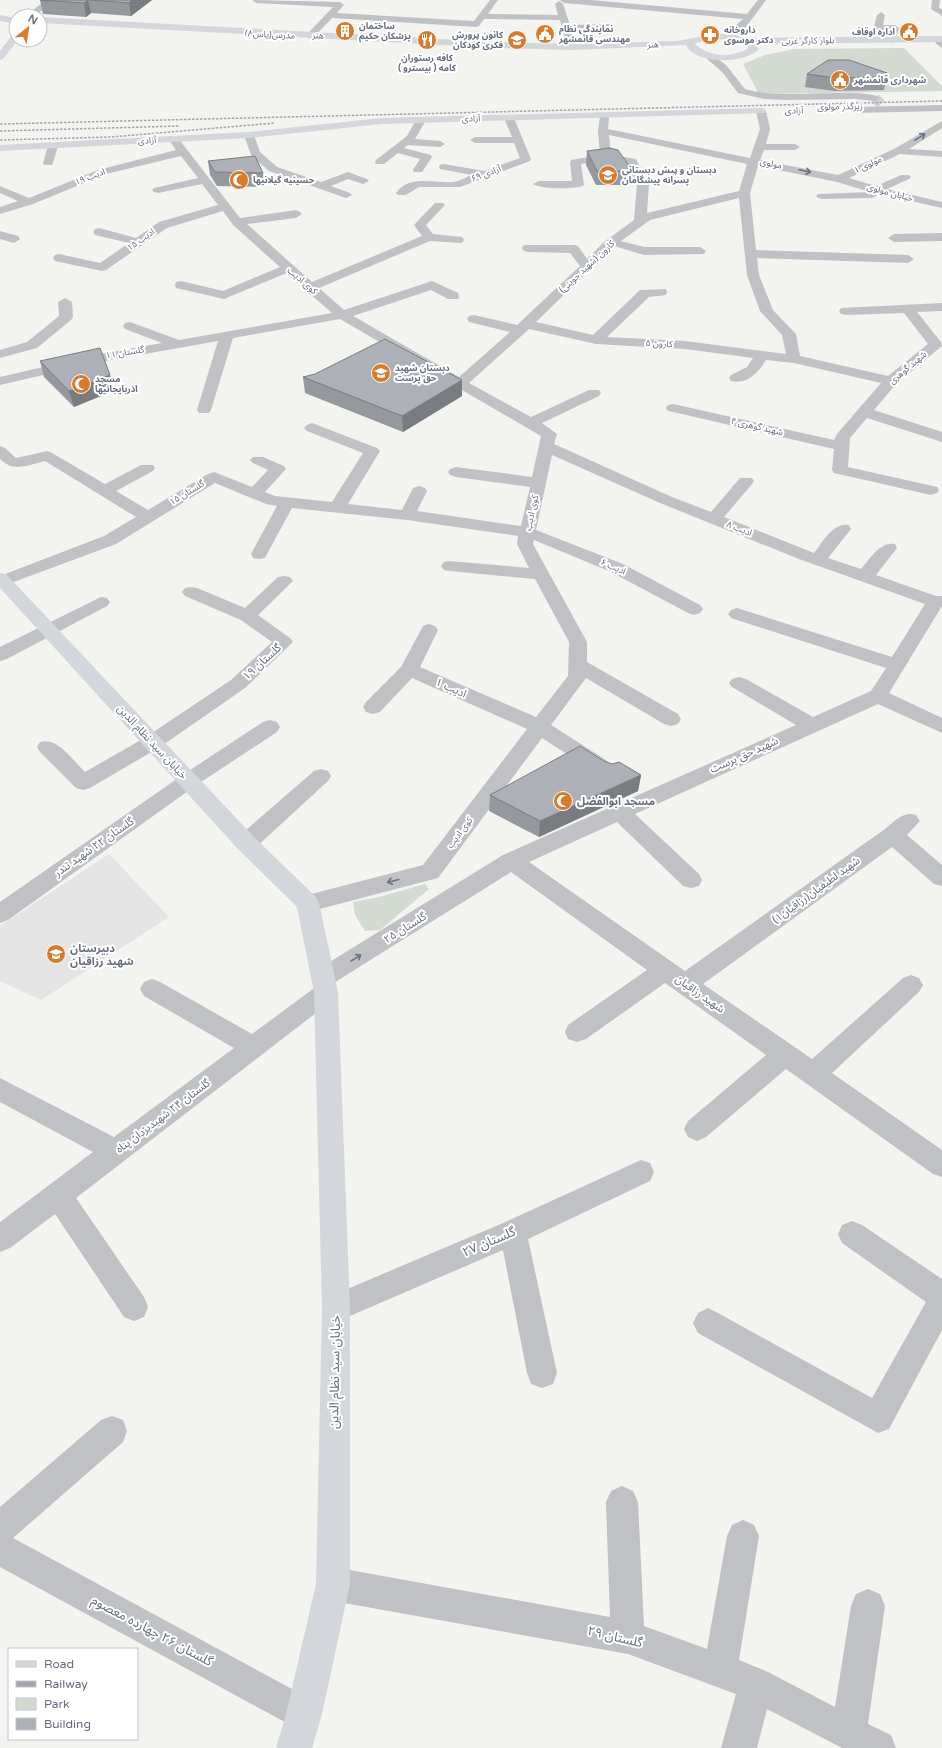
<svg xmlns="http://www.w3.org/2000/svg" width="942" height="1748" font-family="'Varela Round','Noto Sans Arabic',sans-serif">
	<rect width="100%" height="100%" fill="#f3f3f0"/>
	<path fill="#e3e4e3" d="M109 854 169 917 41 1000 0 981V926Z"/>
	<g fill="#d3dad1">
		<path d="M904 48 942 86V91L759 94 743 64 765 55 794 49Z"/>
		<path d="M425 884 429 889 380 930 365 931 355 915 353 902 379 897Z"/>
	</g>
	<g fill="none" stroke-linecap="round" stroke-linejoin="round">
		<path stroke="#d0d2d4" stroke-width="10" stroke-dasharray="10 4.5" stroke-linecap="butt" d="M875 98 881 104"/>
		<g fill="#bfc1c5" fill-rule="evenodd">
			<path d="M47 0H57L34 16H24Z"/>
			<path d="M252 0 340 2 344 5 337 13 474 21 490 0H498L488 14 558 15 555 4 559 1 563 4 570 25 610 24 614 27 610 30 571 31 577 47 572 50 567 47 560 20 484 19 479 26 476 27 332 18 313 38 310 39 306 36 307 34 333 7 256 3Z"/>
			<path d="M560 0H591L747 14 758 0H766L746 27 728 40 725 39V35L743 19 564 3Z"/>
			<path d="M932 0H940L939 8 942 9V16L931 9Z"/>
			<path d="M881 12 885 15 883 25H895L899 28 895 42 892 43 888 40 890 30H878L874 27 877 15Z"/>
			<path d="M940 40 942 41V48L935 43Z"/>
			<path d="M708 52 726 65 745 89C759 93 773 94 788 94 804 95 871 89 880 98L875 101 855 99 787 100 764 99 738 93 723 73 705 57 703 55Z"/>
			<path d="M942 105V111L855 113 850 110 855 107Z"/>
			<path d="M761 108 766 111 770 129 766 144H795L800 147 795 150H764L760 160 838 175 894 149 942 121V128L909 149 942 151V157L900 154 849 178 876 186 901 175H909L911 177 909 179 887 189 942 202V208L875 193 877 195 875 197 871 198 822 199 818 198 816 196 818 194 870 192 837 182 758 166 750 193 756 250 908 255 914 259 908 263 757 258 759 275 773 310 796 334 800 356 888 376 928 344 904 313 846 315 841 314 839 311 841 308 942 303V311L917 312 941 342 942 346 896 384 874 410 942 432V442L867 418 850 438 848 467 937 487 939 490 937 493 931 495 834 473 832 470 834 449 673 412 668 411 666 408 668 405 673 404 834 440 837 434 881 383 794 363 766 360C759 372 747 385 731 381L729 378 731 375 747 367 753 358 685 349 596 344 529 329 469 383 531 417 589 390H599L601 393 599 396 542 423 557 434 554 444 672 497 711 512 740 478H752L754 481 752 484 724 517 814 553C823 542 833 522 849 525L851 529 828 558 861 569C870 559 880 541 895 544L897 548 876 575 936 596H942V606L889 693 942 718V733L878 704 635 814 699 874 702 880 699 886 691 888 683 886 617 822 529 862 685 971 885 829C895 821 903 811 916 815L920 821 907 835 942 865V886L934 884 892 847 703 984 812 1059 903 978 911 975 919 978 923 985 919 992 832 1073 942 1150V1177L933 1174 786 1069 706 1137 697 1141 688 1137 684 1129 688 1121 766 1055 665 983 586 1039 577 1042 568 1039 565 1032 568 1025 647 970 511 872 332 984 338 992 334 999 76 1198 144 1297 148 1307 144 1317 134 1321 124 1317 55 1214 10 1248 0 1252V1222L93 1152 0 1102V1078L114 1137 234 1048 144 996 140 989 144 982 152 979 160 982 252 1034 317 986 311 978 315 971 503 855 796 725 732 687 729 683 732 679 739 677 746 679 813 717 871 691 886 668 731 618 728 614 731 610 737 608 743 610 892 657 925 604 799 559 660 503 552 455 536 530 623 564 700 605 703 609 700 613 694 615 688 613 611 572 534 540 533 544 587 642V662L678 714 681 719 678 724 671 726 664 724 586 678 551 725 606 760 609 765 606 770 599 772 592 770 542 738 438 878 308 912 300 909 297 903 300 897 423 865 527 729 412 678 380 712 373 714 366 712 363 707 366 702 401 667 423 626 429 624 435 626 438 630 420 667 536 717 568 676 569 642 535 579 450 571 444 570 441 566 444 562 450 561 529 568 517 544 518 536 407 520 292 508 267 554 265 558 259 559 253 558 251 554 277 506 266 504 215 483 116 544 3 586H0V576L104 536 136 517 45 461C27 465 14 473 0 459V446L5 448 16 458 47 451 52 453 105 484 141 465H153L155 468 153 471 116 491 148 510 208 474 214 472 252 487 268 470 253 463 250 460 253 457H263L284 466 286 469 265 492 275 496 332 502 363 453 307 431 304 428 307 425 312 423 377 448 380 451 348 504 402 510 413 488 419 486 425 488 427 491 417 511 521 526 530 487 456 477 450 475 448 472 450 469 456 467 532 477 541 436 340 319 233 338 211 410 209 413H199L197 410 218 341 100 362 0 385V377L100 354 162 343 125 329 123 326 125 323 130 322 179 340 332 313 308 292 304 291 303 287 287 273 224 299 176 288 175 285 176 282 181 281 223 291 280 267 233 225 223 211 167 228 106 270 102 271 55 261 53 258 55 255 59 254 100 263 129 243 95 235 93 232 95 229 99 228 136 238 159 222 218 205 202 184 158 193 154 192 152 190 154 188 198 178 181 156 106 174 33 204 0 214V207L18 201 0 193V186L29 198 98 170 176 150 169 140 174 137 178 138 240 218 296 210 300 212 302 214 296 218 247 224 312 282 422 236 414 225 435 203H443L445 205 443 207 426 225 433 234 462 237 464 240 462 243 430 241 319 288 344 310 432 281 458 293 459 296 458 299H448L431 290 353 316 459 377 510 332 469 322 467 319 469 316 474 315 517 325 580 266 570 253 528 252 524 251 522 248 524 245H574L578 246 587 259 604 242 634 220 637 184 628 164 606 160 581 164 584 185C579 190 538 189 533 184L539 181H572L570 162 571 160 600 155 598 131 600 116 604 115 609 118 608 129 750 158 760 129 756 111ZM609 135 747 164 739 191 647 213 649 184 636 159 611 155ZM739 198 747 275 760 311 782 335 786 354 685 341 607 337 649 297 666 295 667 292 666 289 640 290 593 335 536 322 614 246 644 255 704 254 706 251 700 247H644L621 241 650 220Z"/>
			<path d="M509 115 514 118 531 159 530 161 460 187H419L406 195H398L396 193C410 174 434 184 454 182 460 181 466 177 472 175L440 169 439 167 440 165 444 164 484 171 520 158 514 143H475L470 140 475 137H512L504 118Z"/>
			<path d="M421 117 426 120 415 139 440 141 445 144 440 147 408 145 404 148 431 155 432 157 422 172H414L413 170 420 159 398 153 384 164H376L375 162 376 160 407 136 417 118Z"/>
			<path d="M249 132 254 135 260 152 277 167 321 182 348 172 367 179 369 181 363 184 348 179 331 186 350 193 352 195 346 198 269 171 251 155 244 135Z"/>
			<path d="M53 143 58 146 53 163 52 165H44L43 163 48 146Z"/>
			<path d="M0 231 18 236 20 239 14 243 0 239Z"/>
			<path d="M942 233V241L894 242 888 238 894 234Z"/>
			<path d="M65 298 72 302 73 317 71 320 37 348 0 358V350L27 342 59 316 58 302Z"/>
			<path d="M284 576 290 577 293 581 258 615 290 638 293 642 245 688 160 747 90 788 83 790 76 788 40 752 37 747 40 742C58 737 73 761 85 772L146 737 231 680 272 642 241 620 185 596 182 592 185 588 191 587 197 588 245 608 278 577Z"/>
			<path d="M101 597 107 598 110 602 107 606 7 659 0 661V647Z"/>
			<path d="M270 720 277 722 280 727 277 732 195 786 8 920 0 923V902L181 776 263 722Z"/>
			<path d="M321 769 328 771 331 776 328 781 254 849 246 851 238 849 235 843 238 837 314 771Z"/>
			<path d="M641 1160 650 1163 654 1172 650 1181 528 1239 557 1373 553 1384 542 1388 531 1384 527 1373 503 1250 336 1322 326 1318 322 1308 326 1298 503 1223Z"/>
			<path d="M852 1221 862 1225 942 1279V1330L889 1429 878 1433 698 1333 693 1323 698 1313 708 1308 718 1313 872 1398 926 1302 842 1243 838 1234 842 1225Z"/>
			<path d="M112 1416 123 1420 127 1431 123 1442 13 1538 316 1702 322 1714 316 1726 304 1732 292 1726 0 1567V1507L101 1420Z"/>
			<path d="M622 1486 633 1491 638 1502 644 1626 707 1649 727 1536 732 1525 743 1520 754 1525 759 1536 739 1660 768 1672 835 1707 851 1606 856 1594 868 1589 880 1594 885 1606 868 1724 891 1735 896 1748H842L767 1709 757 1748H721L736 1694 628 1654 333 1601 321 1596 316 1584 321 1572 333 1567 610 1617 606 1502 611 1491Z"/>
		</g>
		<g fill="#d3d6db" fill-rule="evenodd">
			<path d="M0 15 16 18V24L0 21Z"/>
			<path d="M40 17 497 42 572 44 677 41 715 34H731L747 38 942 36V42L755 44 759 49C746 64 695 65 686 45L572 50 497 48 40 23ZM715 39 737 41 749 48C733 58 710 57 696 45L695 43Z"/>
			<path d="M16 33V40H18L3 59 0 60V51L13 34Z"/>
			<path d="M761 108 765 109 766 111 765 113 382 124 249 138 0 151V145L249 132 382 118Z"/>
			<path d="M0 573 6 574 254 837 316 897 319 903 338 992 350 1308V1584L322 1714 312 1748H276L286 1714 316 1584 322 1308 314 992 297 907 238 849 0 588Z"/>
		</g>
		<g stroke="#a2a5ab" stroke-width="1.5" stroke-dasharray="2.5 1.5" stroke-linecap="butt">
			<path d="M0 124 942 101"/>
			<path d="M0 131 180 126"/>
			<path d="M0 140 111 137 275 123"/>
		</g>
	</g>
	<g fill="#95989d">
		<path d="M40 0H152L131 16 91 13 86 17 43 14Z"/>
		<path d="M807 74 887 77 884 90 834 91 805 87Z"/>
		<path d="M587 151 633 171 631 185H596L586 165Z"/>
		<path d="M208 161 263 173 265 187 217 186 210 175Z"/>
		<path d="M40 361 113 391 74 407 44 377Z"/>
		<path d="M303 377 462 380V396L403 432 305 393Z"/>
		<path d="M604 761 641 775 638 791 539 837 489 811 490 795Z"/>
	</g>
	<g fill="#797c80">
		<path d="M88 0 91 13 86 17 84 3Z"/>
		<path d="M132 0H152L131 16 129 3Z"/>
		<path d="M110 375 113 391 74 407 69 391Z"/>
		<path d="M462 380V396L403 432 402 416Z"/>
		<path d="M641 775 638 791 539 837 540 821Z"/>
	</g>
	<g fill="#adb1b7" stroke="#797c80">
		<path d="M40 0H88L84 3Z"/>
		<path d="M89 0H132L129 3Z"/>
		<path d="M828 60H849L887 73V77L836 78 807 74Z"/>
		<path d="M610 148 618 150 633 171H597L587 151Z"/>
		<path d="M255 156 263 173 215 172 208 161Z"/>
		<path d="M385 339 462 380 402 416 303 377 315 374Z"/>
		<path d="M100 348 110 375 69 391 40 361Z"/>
		<path d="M580 746 604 761 612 764 619 762 641 775 540 821 490 795Z"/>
	</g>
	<defs><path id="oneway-shaft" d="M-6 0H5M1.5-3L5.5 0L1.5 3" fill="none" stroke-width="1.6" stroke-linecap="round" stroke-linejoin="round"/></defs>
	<g stroke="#6a7182">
		<use href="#oneway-shaft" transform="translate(920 137) rotate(-31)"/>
		<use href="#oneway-shaft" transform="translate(805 171) rotate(12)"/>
		<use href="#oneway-shaft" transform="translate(393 881) rotate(166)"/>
		<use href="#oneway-shaft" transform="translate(356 958) rotate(-32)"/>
	</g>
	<defs>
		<symbol id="building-disc" viewBox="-11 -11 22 22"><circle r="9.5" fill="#d57c2e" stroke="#fff"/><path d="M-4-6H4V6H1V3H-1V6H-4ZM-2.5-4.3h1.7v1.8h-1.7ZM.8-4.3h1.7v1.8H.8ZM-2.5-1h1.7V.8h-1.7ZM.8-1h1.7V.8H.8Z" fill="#fff"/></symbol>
		<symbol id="civic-disc" viewBox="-11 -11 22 22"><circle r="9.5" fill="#d57c2e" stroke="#fff"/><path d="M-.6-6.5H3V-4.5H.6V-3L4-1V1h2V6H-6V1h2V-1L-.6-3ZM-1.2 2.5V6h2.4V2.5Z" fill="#fff"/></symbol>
		<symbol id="pharmacy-disc" viewBox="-11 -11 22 22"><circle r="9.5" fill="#d57c2e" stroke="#fff"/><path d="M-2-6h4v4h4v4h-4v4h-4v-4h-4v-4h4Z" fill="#fff"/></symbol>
		<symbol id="restaurant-disc" viewBox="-11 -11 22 22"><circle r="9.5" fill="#d57c2e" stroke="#fff"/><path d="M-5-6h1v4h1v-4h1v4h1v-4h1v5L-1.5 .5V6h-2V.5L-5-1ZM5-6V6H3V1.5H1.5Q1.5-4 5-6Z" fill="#fff"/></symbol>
		<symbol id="school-disc" viewBox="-11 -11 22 22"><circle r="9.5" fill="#d57c2e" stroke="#fff"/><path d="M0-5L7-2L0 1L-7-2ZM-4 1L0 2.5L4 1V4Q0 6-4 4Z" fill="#fff"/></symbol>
		<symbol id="mosque-disc" viewBox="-11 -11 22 22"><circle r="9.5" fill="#d57c2e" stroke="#fff"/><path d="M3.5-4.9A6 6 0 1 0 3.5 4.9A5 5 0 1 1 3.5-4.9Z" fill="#fff"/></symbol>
	</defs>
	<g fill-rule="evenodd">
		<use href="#building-disc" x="334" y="20" width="22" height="22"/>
		<use href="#civic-disc" x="898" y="21" width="22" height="22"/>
		<use href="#civic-disc" x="534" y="23" width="22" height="22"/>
		<use href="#pharmacy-disc" x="699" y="24" width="22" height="22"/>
		<use href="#restaurant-disc" x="416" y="29" width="22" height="22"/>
		<use href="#school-disc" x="506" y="29" width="22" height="22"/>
		<use href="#civic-disc" x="829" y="69" width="22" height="22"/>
		<use href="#school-disc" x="597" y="164" width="22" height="22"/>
		<use href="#mosque-disc" x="228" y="169" width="22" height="22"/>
		<use href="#school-disc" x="370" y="362" width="22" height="22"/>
		<use href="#mosque-disc" x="70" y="373" width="22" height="22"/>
		<use href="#mosque-disc" x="552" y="790" width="22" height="22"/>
		<use href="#school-disc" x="45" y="943" width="22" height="22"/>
	</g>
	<g text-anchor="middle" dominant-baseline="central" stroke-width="4" stroke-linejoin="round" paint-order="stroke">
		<g font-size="9" font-weight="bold" fill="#656d7e" stroke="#fff" text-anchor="start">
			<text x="359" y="26">ساختمان<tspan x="359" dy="10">پزشکان حکیم</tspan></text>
			<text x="559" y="29">نمایندگی نظام<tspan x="559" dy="10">مهندسی قائمشهر</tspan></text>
			<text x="724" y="30">داروخانه<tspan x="724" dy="10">دکتر موسوی</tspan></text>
			<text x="895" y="32" text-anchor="end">اداره اوقاف</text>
			<text x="503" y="35" text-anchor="end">کانون پرورش<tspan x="503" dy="10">فکری کودکان</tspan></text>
			<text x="427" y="58" text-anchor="middle">کافه رستوران<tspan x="427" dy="10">کامه ( بیسترو )</tspan></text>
			<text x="854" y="80">شهرداری قائمشهر</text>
			<text x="622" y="170">دبستان و پیش دبستانی<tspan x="622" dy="10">پسرانه پیشگامان</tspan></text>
			<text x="253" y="180">حسینیه گیلانیها</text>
			<text x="395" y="368">دبستان شهید<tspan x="395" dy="10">حق پرست</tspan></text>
			<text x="95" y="379">مسجد<tspan x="95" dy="10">آذربایجانیها</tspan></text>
		</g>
		<g font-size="9" fill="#656d7e" stroke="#fff">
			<text transform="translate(270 35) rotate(3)">مدرس(یاس۸)</text>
			<text transform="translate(318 36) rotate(3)">هنر</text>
			<text transform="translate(808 41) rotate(-1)">بلوار کارگر غربی</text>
			<text transform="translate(653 45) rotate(-2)">هنر</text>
			<text transform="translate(840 107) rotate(-1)">زیرگذر مولوی</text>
			<text transform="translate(794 111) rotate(-1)">آزادی</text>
			<text transform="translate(471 119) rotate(-2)">آزادی</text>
			<text transform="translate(147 141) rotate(-3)">آزادی</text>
			<text transform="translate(771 164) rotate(12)">مولوی</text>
			<text transform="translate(868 165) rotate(-25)">مولوی ۱</text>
			<text transform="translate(486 174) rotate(-21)">آزادی ۶۹</text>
			<text transform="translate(90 177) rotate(-21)">ادیب ۱۹</text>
			<text transform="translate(890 193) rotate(15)">خیابان مولوی</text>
			<text transform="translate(141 240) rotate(-35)">ادیب ۱۵</text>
			<text transform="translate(587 267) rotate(-43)">کارون (شهید جوینی)</text>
			<text transform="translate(302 281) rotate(41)">کوی ادیب</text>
			<text transform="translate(659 344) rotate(3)">کارون ۵</text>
			<text transform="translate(125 353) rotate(-10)">گلستان ۱۱</text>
			<text transform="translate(908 368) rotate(-40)">شهید گوهری</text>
			<text transform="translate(757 427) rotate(13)">شهید گوهری ۴</text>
			<text transform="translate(187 493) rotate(-31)">گلستان ۱۵</text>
			<text transform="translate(532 513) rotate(-78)">کوی ادیب</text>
			<text transform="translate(739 529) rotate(21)">ادیب ۸</text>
			<text transform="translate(613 567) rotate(24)">ادیب ۶</text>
			<text transform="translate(460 833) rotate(-53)">کوی ادیب</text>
		</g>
		<g font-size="11" fill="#656d7e" stroke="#fff">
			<text transform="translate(262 662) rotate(-42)">گلستان ۱۹</text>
			<text transform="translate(451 688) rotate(24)">ادیب ۱</text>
			<text transform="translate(152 742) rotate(47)">خیابان سید نظام الدین</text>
			<text transform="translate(744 755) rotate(-24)">شهید حق پرست</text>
			<text transform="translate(94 847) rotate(-35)">گلستان ۲۲ شهید تندر</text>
			<text transform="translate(816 890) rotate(-36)">شهید لطیفیان(رزاقیان۱)</text>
			<text transform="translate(405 928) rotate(-32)">گلستان ۲۵</text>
			<text transform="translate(700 994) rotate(35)">شهید رزاقیان</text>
			<text transform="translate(163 1116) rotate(-37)">گلستان ۲۴ شهیدیزدان پناه</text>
		</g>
		<g font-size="11" font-weight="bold" fill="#656d7e" stroke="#fff" text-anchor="start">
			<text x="577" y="801">مسجد ابوالفضل</text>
			<text x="70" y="948">دبیرستان<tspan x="70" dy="13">شهید رزاقیان</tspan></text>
		</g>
		<g font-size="13" fill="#656d7e" stroke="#fff">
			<text transform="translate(489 1242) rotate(-23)">گلستان ۲۷</text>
			<text transform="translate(335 1372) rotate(-89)">خیابان سید نظام الدین</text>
			<text transform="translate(152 1631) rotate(28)">گلستان ۲۶ چهارده معصوم</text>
			<text transform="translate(615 1637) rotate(13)">گلستان ۲۹</text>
		</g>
	</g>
	<rect x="8" y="1648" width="130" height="92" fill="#ffffff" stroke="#c1c5cb"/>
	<rect x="16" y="1661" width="20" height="6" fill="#d3d6db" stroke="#c1c5cb"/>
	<text x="44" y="1668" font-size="12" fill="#656d7e">Road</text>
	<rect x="16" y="1681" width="20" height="6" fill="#a2a5ab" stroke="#c1c5cb"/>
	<text x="44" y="1688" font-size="12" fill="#656d7e">Railway</text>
	<rect x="16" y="1698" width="20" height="12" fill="#d3dad1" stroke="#c1c5cb"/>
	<text x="44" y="1708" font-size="12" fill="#656d7e">Park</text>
	<rect x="16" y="1718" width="20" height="12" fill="#adb1b7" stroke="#c1c5cb"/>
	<text x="44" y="1728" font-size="12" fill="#656d7e">Building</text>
	<g transform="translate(28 28) rotate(30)"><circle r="19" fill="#ffffff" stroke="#c1c5cb"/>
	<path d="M0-3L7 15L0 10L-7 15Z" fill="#d57c2e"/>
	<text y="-6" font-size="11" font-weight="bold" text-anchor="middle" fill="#656d7e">N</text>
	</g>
</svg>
